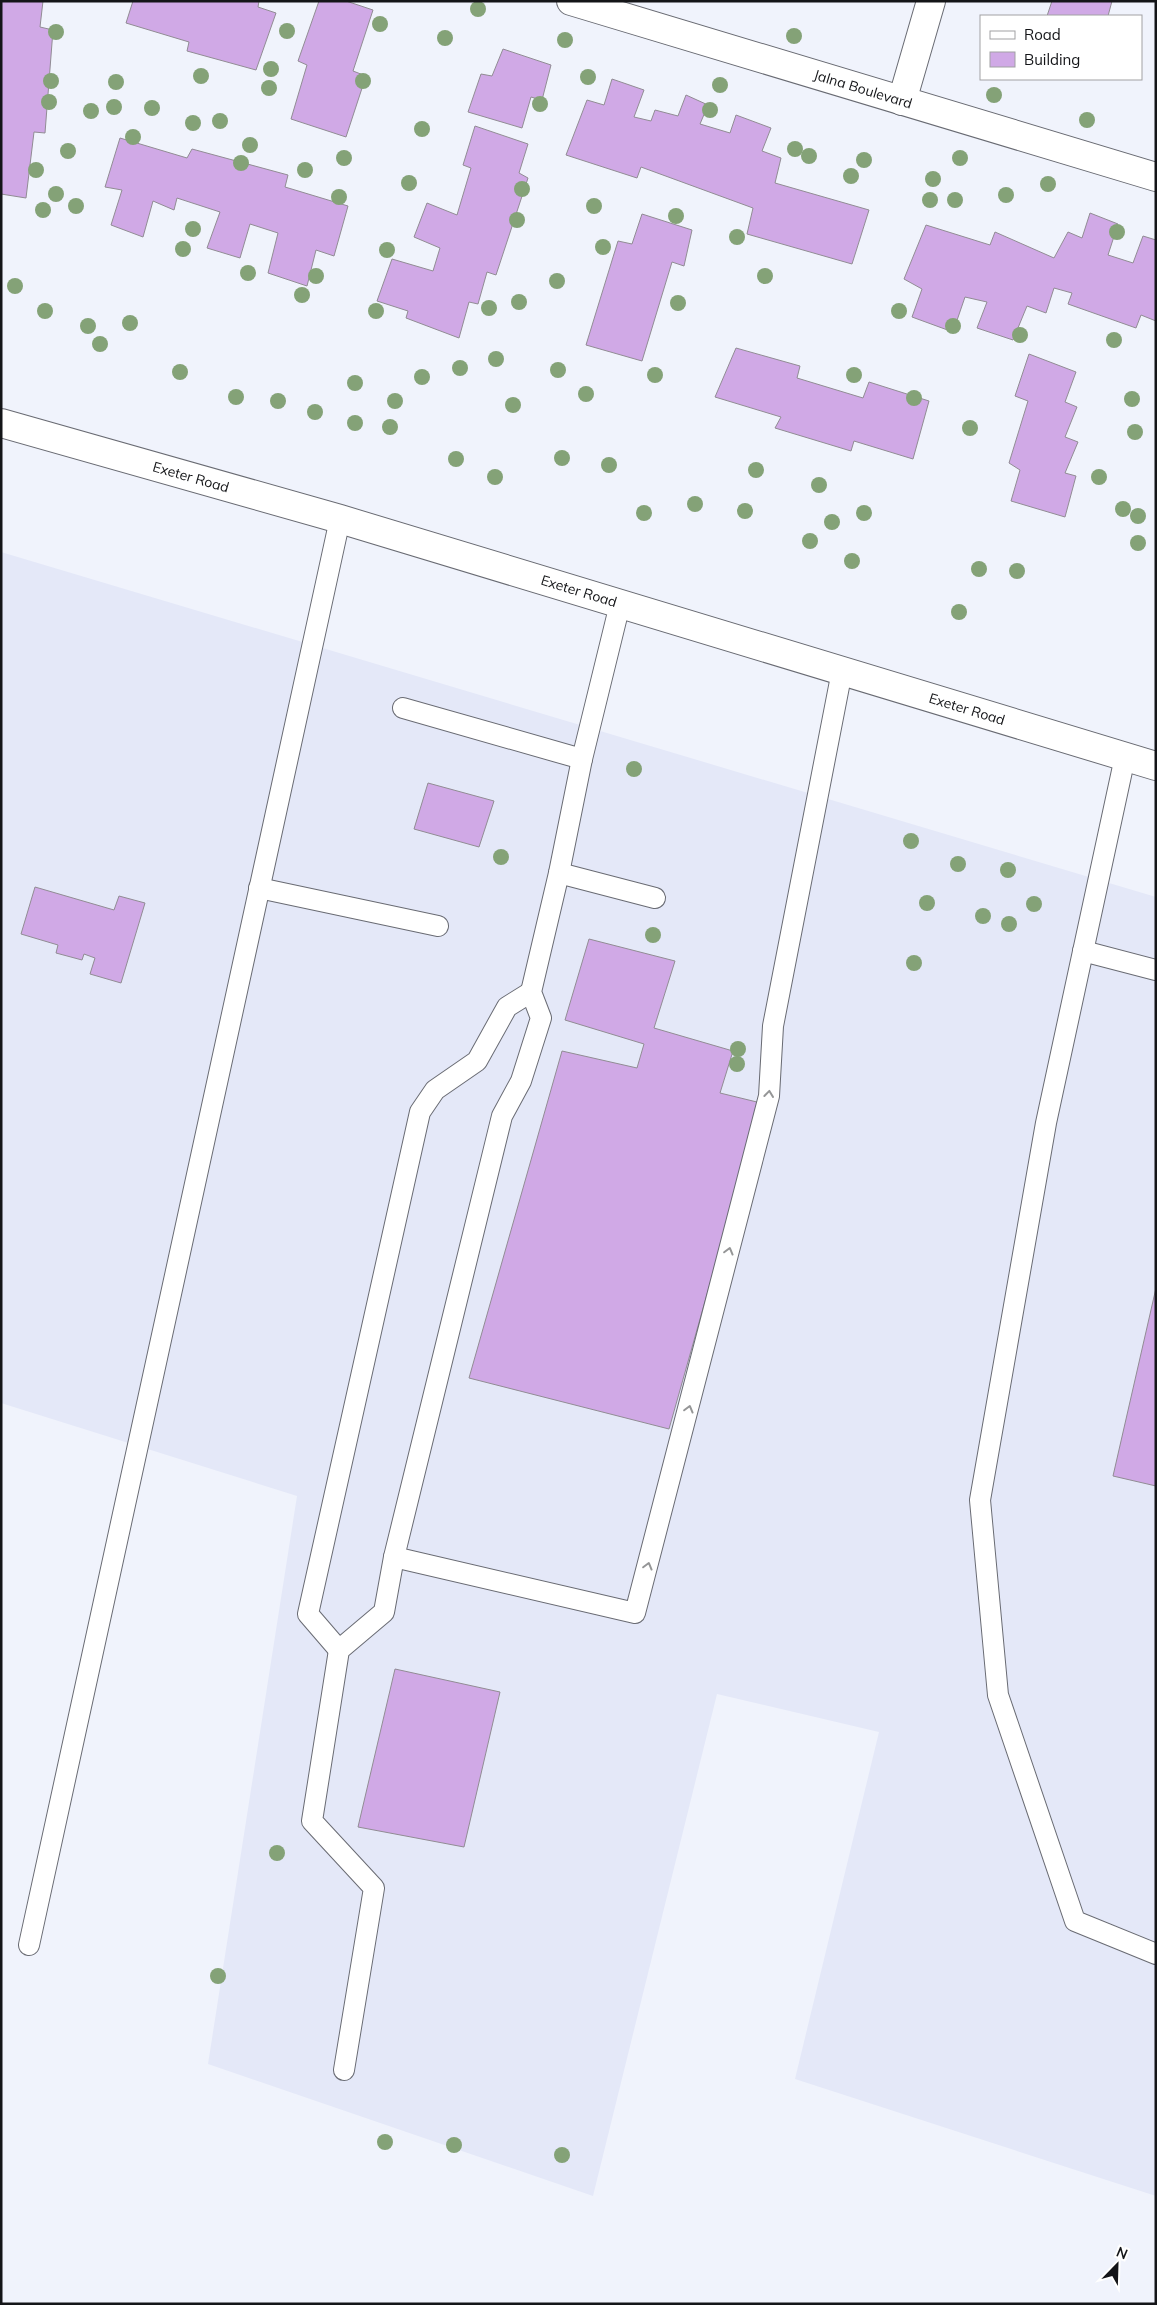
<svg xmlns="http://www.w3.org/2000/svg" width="1157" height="2305" font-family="Mulish,sans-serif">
	<rect width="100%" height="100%" fill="#f0f3fc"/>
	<path fill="#e4e8f8" d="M1 552 1156 897V2196L795 2079 879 1732 717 1694 593 2196 208 2064 297 1496 1 1403Z"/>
	<g fill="#d0a9e6" stroke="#918c94">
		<path d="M1 1H43L40 27 53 30 45 133 34 132 26 198 1 194Z"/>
		<path d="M133 1H259L258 7 276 13 256 70 187 51 189 42 126 23Z"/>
		<path d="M319 1H346L373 10 353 71 366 76 346 137 291 119 307 65 298 61Z"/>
		<path d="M1052 1H1112L1108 16H1047Z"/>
		<path d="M503 49 551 65 542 100 531 97 522 128 468 112 481 74 492 76Z"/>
		<path d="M612 79 644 90 634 117 651 121 655 110 678 116 686 95 708 105 700 124 730 133 736 115 771 128 762 151 781 158 775 183 869 210 852 264 747 234 753 208 641 167 637 178 566 155 587 100 604 105Z"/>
		<path d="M475 126 528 144 519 173 528 178 496 275 487 272 478 304 469 302 459 338 406 318 408 311 377 301 392 259 433 271 440 248 414 237 427 203 457 215 471 168 463 165Z"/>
		<path d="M120 138 187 158 192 149 288 175 285 187 348 206 334 256 316 250 307 286 268 273 278 233 250 224 240 258 207 248 220 212 177 198 174 210 153 201 143 237 111 225 122 190 105 187Z"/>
		<path d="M1090 213 1118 224 1108 255 1133 263 1143 236 1156 240V321L1141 315 1136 328 1068 304 1072 293 1054 288 1046 313 1027 306 1013 340 977 328 987 302 965 297 953 332 912 317 922 289 904 279 926 225 990 245 995 232 1054 258 1068 232 1082 238Z"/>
		<path d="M642 214 692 230 684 266 672 262 642 361 586 345 618 241 632 244Z"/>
		<path d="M736 348 800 366 797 378 863 398 869 382 929 401 913 459 854 441 851 451 775 428 781 417 715 397Z"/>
		<path d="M1029 354 1076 372 1065 402 1077 407 1065 437 1078 442 1065 473 1076 476 1065 517 1011 501 1020 470 1009 463 1028 401 1015 396Z"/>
		<path d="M428 783 494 801 479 847 414 829Z"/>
		<path d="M35 887 114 910 119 896 145 903 121 983 90 974 95 958 84 954 82 960 56 953 58 945 21 934Z"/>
		<path d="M589 939 675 961 654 1028 733 1051 720 1093 761 1103 669 1429 469 1378 562 1051 637 1068 644 1044 565 1020Z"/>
		<path d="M1156 1288V1486L1113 1476Z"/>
		<path d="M395 1669 500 1692 464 1847 358 1827Z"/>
	</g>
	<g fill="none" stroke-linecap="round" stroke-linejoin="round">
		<defs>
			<g id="lane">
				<path d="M403 708 582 759"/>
				<path d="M1125 757 1046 1123 980 1500 998 1695 1075 1921 1156 1954"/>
				<path d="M559 873 655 898"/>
				<path d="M259 888 438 926"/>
				<path d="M1083 951 1156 970"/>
				<path d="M394 1557 635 1613 769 1096 773 1026 842 671"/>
				<path d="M339 1650 308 1614 420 1112 435 1090 477 1061 507 1007 531 992"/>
				<path d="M29 1945 340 519"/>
				<path d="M344 2070 374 1888 312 1821 339 1650 384 1612 394 1557 502 1116 521 1081 541 1018 531 992 559 873 582 759 620 604"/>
			</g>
			<g id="secondary">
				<path d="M571 1 1156 177"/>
				<path d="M902 101 931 1"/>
				<path d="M1 423 340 519 1156 766"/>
			</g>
		</defs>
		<use href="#lane" stroke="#696b73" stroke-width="22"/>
		<use href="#secondary" stroke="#696b73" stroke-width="30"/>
		<use href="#lane" stroke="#fff" stroke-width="20"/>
		<use href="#secondary" stroke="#fff" stroke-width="28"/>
	</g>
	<g fill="#84a277">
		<circle cx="478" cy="9" r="8"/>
		<circle cx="380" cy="24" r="8"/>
		<circle cx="287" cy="31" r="8"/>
		<circle cx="56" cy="32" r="8"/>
		<circle cx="794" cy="36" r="8"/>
		<circle cx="445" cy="38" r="8"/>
		<circle cx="565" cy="40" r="8"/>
		<circle cx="271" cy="69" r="8"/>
		<circle cx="201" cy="76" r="8"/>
		<circle cx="588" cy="77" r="8"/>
		<circle cx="51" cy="81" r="8"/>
		<circle cx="363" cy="81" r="8"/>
		<circle cx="116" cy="82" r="8"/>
		<circle cx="720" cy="85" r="8"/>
		<circle cx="269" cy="88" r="8"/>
		<circle cx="994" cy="95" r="8"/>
		<circle cx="49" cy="102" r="8"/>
		<circle cx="540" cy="104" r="8"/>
		<circle cx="114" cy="107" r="8"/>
		<circle cx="152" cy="108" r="8"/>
		<circle cx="710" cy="110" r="8"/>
		<circle cx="91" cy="111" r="8"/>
		<circle cx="1087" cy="120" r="8"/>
		<circle cx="220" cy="121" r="8"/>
		<circle cx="193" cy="123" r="8"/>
		<circle cx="422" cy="129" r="8"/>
		<circle cx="133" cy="137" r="8"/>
		<circle cx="250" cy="145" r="8"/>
		<circle cx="795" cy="149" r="8"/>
		<circle cx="68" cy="151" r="8"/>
		<circle cx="809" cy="156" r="8"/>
		<circle cx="344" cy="158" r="8"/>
		<circle cx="960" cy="158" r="8"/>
		<circle cx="864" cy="160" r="8"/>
		<circle cx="241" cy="163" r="8"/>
		<circle cx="36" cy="170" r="8"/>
		<circle cx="305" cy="170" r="8"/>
		<circle cx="851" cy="176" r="8"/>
		<circle cx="933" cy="179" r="8"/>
		<circle cx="409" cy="183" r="8"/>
		<circle cx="1048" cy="184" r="8"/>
		<circle cx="522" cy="189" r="8"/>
		<circle cx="56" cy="194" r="8"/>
		<circle cx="1006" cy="195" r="8"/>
		<circle cx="339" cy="197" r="8"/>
		<circle cx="930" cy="200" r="8"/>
		<circle cx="955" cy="200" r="8"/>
		<circle cx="76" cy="206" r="8"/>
		<circle cx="594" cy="206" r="8"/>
		<circle cx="43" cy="210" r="8"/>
		<circle cx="676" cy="216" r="8"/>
		<circle cx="517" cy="220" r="8"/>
		<circle cx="193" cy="229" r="8"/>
		<circle cx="1117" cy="232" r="8"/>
		<circle cx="737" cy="237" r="8"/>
		<circle cx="603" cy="247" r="8"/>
		<circle cx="183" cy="249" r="8"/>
		<circle cx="387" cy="250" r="8"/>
		<circle cx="248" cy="273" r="8"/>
		<circle cx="316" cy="276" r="8"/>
		<circle cx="765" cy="276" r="8"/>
		<circle cx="557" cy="281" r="8"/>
		<circle cx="15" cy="286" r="8"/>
		<circle cx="302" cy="295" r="8"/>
		<circle cx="519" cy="302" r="8"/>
		<circle cx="678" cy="303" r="8"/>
		<circle cx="489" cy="308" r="8"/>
		<circle cx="45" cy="311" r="8"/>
		<circle cx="376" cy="311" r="8"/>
		<circle cx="899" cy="311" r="8"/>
		<circle cx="130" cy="323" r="8"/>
		<circle cx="88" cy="326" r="8"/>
		<circle cx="953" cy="326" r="8"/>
		<circle cx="1020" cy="335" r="8"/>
		<circle cx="1114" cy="340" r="8"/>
		<circle cx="100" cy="344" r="8"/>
		<circle cx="496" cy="359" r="8"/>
		<circle cx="460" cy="368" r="8"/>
		<circle cx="558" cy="370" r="8"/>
		<circle cx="180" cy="372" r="8"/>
		<circle cx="655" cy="375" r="8"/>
		<circle cx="854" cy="375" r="8"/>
		<circle cx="422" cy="377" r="8"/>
		<circle cx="355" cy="383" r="8"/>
		<circle cx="586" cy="394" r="8"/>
		<circle cx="236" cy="397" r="8"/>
		<circle cx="914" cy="398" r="8"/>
		<circle cx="1132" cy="399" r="8"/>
		<circle cx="278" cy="401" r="8"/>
		<circle cx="395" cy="401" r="8"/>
		<circle cx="513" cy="405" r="8"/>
		<circle cx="315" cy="412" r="8"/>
		<circle cx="355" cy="423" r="8"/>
		<circle cx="390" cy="427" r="8"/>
		<circle cx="970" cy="428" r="8"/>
		<circle cx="1135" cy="432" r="8"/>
		<circle cx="562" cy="458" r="8"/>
		<circle cx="456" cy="459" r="8"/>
		<circle cx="609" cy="465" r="8"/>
		<circle cx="756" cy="470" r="8"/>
		<circle cx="495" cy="477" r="8"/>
		<circle cx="1099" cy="477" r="8"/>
		<circle cx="819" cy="485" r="8"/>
		<circle cx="695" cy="504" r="8"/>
		<circle cx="1123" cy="509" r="8"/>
		<circle cx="745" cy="511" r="8"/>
		<circle cx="644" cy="513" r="8"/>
		<circle cx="864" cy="513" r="8"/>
		<circle cx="1138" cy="516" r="8"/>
		<circle cx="832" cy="522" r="8"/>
		<circle cx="810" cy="541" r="8"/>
		<circle cx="1138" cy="543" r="8"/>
		<circle cx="852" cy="561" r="8"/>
		<circle cx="979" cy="569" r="8"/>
		<circle cx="1017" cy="571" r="8"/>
		<circle cx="959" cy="612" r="8"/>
		<circle cx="634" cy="769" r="8"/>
		<circle cx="911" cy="841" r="8"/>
		<circle cx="501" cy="857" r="8"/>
		<circle cx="958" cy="864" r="8"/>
		<circle cx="1008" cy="870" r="8"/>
		<circle cx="927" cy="903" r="8"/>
		<circle cx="1034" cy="904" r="8"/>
		<circle cx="983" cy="916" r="8"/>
		<circle cx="1009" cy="924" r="8"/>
		<circle cx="653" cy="935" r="8"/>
		<circle cx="914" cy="963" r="8"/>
		<circle cx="738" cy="1049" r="8"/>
		<circle cx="737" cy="1064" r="8"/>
		<circle cx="277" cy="1853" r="8"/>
		<circle cx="218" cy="1976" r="8"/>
		<circle cx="385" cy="2142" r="8"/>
		<circle cx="454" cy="2145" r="8"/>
		<circle cx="562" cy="2155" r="8"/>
	</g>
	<defs><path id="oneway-chevron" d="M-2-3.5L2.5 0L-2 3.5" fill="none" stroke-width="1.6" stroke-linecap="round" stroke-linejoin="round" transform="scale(1.25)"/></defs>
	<g stroke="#959697">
		<use href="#oneway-chevron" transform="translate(769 1094) rotate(-83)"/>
		<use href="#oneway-chevron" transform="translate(729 1251) rotate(-75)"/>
		<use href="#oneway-chevron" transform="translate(689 1409) rotate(-75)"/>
		<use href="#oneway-chevron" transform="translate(648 1566) rotate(-75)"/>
	</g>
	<g text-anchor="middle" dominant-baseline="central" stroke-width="4.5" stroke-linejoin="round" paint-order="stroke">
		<g font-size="14" fill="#141518" stroke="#fff">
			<text transform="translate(863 89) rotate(17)">Jalna Boulevard</text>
			<text transform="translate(191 477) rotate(16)">Exeter Road</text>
			<text transform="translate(579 591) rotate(17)">Exeter Road</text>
			<text transform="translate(967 709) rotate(17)">Exeter Road</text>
		</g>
	</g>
	<rect width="1157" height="2305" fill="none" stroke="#141518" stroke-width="5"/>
	<rect x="980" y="15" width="162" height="65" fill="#ffffff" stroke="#a1a1a3"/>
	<rect x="990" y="31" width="25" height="8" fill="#ffffff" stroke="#a1a1a3"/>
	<text x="1024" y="40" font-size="15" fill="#141518">Road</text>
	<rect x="990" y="52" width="25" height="15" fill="#d0a9e6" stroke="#a1a1a3"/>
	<text x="1024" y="65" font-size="15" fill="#141518">Building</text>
	<g transform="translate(1117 2265) rotate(23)" stroke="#ffffff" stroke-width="4" paint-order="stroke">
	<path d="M0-4L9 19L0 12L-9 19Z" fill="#141518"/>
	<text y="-8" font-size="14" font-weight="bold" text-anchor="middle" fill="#141518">N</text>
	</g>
</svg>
